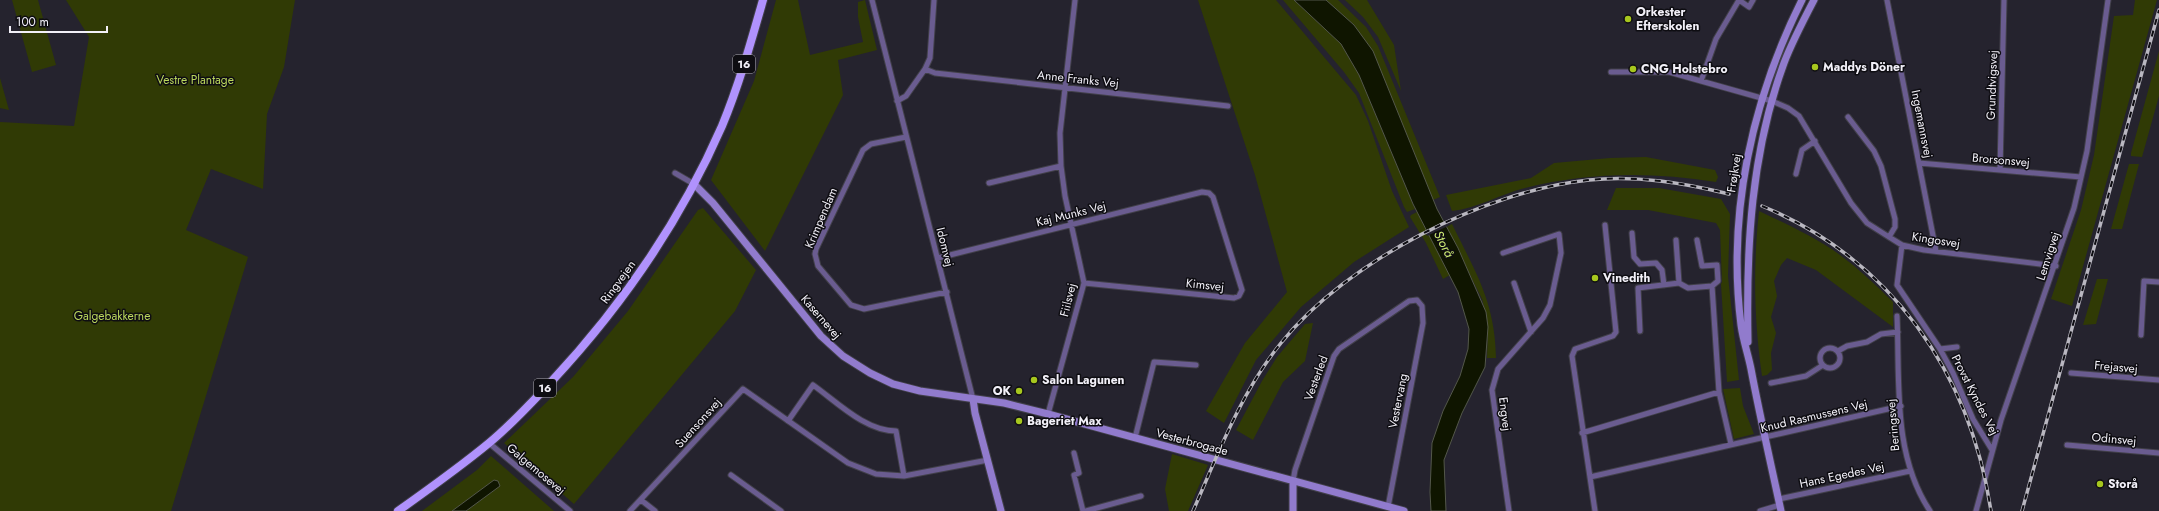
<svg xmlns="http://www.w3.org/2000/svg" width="2159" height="511" viewBox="0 0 2159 511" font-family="Jost,sans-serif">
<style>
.green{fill:#303a05}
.water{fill:#0f1500;stroke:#53574a}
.pier{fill:#25232e}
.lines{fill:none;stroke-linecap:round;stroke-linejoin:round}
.street-casing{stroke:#42404a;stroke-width:7}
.secondary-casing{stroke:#42404a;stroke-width:9}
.primary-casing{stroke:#42404a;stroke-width:10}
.street{stroke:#6a5c90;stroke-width:5}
.secondary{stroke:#917bcd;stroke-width:7}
.primary{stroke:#b092fd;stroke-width:8}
.rail-casing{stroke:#b9b7c0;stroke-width:3.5}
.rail{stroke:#0e0d12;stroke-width:2;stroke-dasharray:6;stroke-linecap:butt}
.poi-dot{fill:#a7c71e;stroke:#0e0d12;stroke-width:1.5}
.labels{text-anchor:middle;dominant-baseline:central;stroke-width:3;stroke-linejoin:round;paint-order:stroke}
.shield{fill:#0e0d12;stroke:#aeacb3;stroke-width:1}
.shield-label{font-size:11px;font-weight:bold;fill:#f2f0f8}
.poi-label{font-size:12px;font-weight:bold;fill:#f2f0f8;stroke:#0e0d12;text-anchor:start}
.street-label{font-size:12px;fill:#f2f0f8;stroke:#0e0d12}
.park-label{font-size:12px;fill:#b9d55c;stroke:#0e0d12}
.water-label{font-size:13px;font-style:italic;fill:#cfec73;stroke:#0e0d12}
</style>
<rect width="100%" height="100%" fill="#25232e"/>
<path class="green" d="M 12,0 L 38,0 L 56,65 L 32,72 Z
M 66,0 L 295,0 L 284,67 L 267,114 L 263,189 L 211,169 L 186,230 L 248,257 L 171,511 L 0,511 L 0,122 L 74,126 L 89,37 Z
M 776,0 L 798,0 L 810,55 L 863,42 L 858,17 L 858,2 L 865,0 L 877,50 L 838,60 L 843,95 L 765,251 L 711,180 L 754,81 Z
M 1198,0 L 1276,0 L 1356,95 L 1368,121 L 1392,191 L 1409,227 L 1354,262 L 1301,307 L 1256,360 L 1224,423 L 1206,411 L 1245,343 L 1287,292 L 1255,175 Z
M 1283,0 L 1294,0 L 1341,44 L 1359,75 L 1415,209 L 1407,212 L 1404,207 L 1359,93 L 1344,72 Z
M 1326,0 L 1338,0 L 1366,27 L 1378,46 L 1440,197 L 1433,200 L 1354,25 Z
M 1345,0 L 1367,0 L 1394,45 L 1401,91 L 1378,37 L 1363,17 Z
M 2135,0 L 2157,0 L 2072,306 L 2051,299 L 2081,210 L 2094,155 L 2114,16 L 2133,15 Z
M 2159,51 L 2159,96 L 2142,157 L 2131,156 L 2131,153 Z
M 0,78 L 9,110 L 0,108 Z
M 1646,157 L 1715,170 L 1718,177 L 1716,182 C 1651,172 1590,172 1525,188 C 1501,194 1478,208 1452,211 L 1446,195 L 1531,178 L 1554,163 L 1610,158 Z
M 2129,164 L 2139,164 L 2122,229 L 2111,229 Z
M 1616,188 L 1659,188 L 1721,199 L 1730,214 L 1728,276 L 1739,380 L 1727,382 L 1721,284 L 1722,282 L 1720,230 L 1716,223 L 1648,210 L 1607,210 Z
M 703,208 L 756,270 L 735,311 L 574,504 L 504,443 L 573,377 L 628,311 L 698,210 Z
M 1759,211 C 1786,224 1815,237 1840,255 C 1859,269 1876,285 1893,302 L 1893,327 L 1816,270 L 1787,258 L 1781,265 L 1774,281 L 1777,296 L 1771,317 L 1776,333 L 1771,353 L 1772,370 L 1767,375 L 1762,376 C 1754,319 1753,268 1759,211 Z
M 1417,212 L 1450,275 L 1443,279 L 1426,243 L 1410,217 L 1411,215 Z
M 1452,224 C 1476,273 1495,302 1496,358 L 1487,358 C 1488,337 1488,320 1482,299 L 1446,227 Z
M 2097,279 L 2108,279 L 2096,324 L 2083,325 Z
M 1313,323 L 1305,361 L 1283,382 L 1253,440 L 1236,430 L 1262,381 L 1277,357 L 1305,324 Z
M 1740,388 L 1743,406 L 1754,434 L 1734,439 L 1723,389 Z
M 1172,454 L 1208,465 L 1188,511 L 1169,511 L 1165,489 Z
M 491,456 L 554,511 L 422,511 L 477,470 Z"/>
<path class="water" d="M 1294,0 L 1326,0 L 1354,25 L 1373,51 L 1437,209 L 1458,248 L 1486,312 L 1488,327 L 1485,367 L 1462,413 L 1444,460 L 1446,511 L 1431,511 L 1430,492 L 1432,443 L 1443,411 L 1460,376 L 1468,349 L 1469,329 L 1458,292 L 1413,204 L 1359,75 L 1341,44 Z
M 494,480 L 498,481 L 500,486 L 466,511 L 452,511 Z"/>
<path class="pier" d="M 1446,221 L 1448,226 L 1427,236 L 1425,232 Z"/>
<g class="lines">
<defs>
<path id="street" d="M 872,0 L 973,399
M 1739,0 L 1749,7 L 1753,0
M 1887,0 L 1936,251
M 925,69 L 935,73 L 1228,106
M 1611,72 L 1669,72 L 1772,101 L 1788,108 L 1799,116 L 1851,203 L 1867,223 L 1889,237 L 1902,245 L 1924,250 L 2056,266
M 1701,81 L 1716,39 L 1739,0
M 897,101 L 906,96 L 925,69 L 930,58 L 934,0
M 1848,117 L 1874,151 L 1881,166 L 1895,219 L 1895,227 L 1889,237
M 906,137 L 871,144 L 863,150 L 816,249 L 815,254 L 818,266 L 851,305 L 864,309 L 947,292
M 1919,163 L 2081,177
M 2000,170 L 2004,0
M 675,173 L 694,184
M 1796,174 L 1802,150 L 1815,141
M 989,183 L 1061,166
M 1632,233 L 1634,257 L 1640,264 L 1656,263 L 1662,270 L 1664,285
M 1676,240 L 1679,283
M 1697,240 L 1702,266 L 1717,265 L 1718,281 L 1712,286
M 1902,245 L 1897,285 L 1940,349 L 1953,373 L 1973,419 L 1992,450
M 1503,253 L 1559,234 L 1561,253 L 1550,305 L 1543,318 L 1498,369 L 1492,390 L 1509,511
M 938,258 L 1202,192 L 1209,193 L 1213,197 L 1242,290 L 1239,296 L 1234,298 L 1084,283
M 1514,283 L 1531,332
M 1897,316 C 1900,381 1892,454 1930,511
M 1640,331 L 1638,288 L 1679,283 L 1688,288 L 1712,286 L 1719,392 L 1731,444
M 2141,335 L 2144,281 L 2159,282
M1820 358a10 10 0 1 1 20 0a10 10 0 1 1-20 0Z
M 1940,349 L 1957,347
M 1838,351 L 1847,346 L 1867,342 L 1881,334 L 1898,332
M 2071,373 L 2159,380
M 1771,383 L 1806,376 L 1823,365
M 1048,414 L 1084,283 L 1065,196 L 1061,166 L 1060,133 L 1075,0
M 788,421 L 813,385 C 837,402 865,431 896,431 L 904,476
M 1582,433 L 1719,392
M 1135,438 L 1154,362 L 1196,365
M 489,443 L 570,511
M 2067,445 L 2159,453
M 1074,453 L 1079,473 L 1074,475 L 1083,511
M 731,475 L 781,511
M 1590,477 L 1901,406
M 1293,481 L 1295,470 L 1334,356 L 1339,349 L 1409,301 L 1417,300 L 1422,306 L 1423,323 L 1388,507
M 1779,499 L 1910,471
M 641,500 L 655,511
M 630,511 L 743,389 L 848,463 L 876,474 L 904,476 L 988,460
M 1086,511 L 1141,496
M 1595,511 L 1572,356 L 1575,349 L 1613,336 L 1616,332 L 1605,225
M 1760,511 L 1780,505
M 1976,511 L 2001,420 L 2074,208 L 2087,151 L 2108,0"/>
<path id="secondary" d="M 694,184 L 713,203 L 821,336 L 843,356 L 870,373 L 893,384 L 920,391 L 1004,403 L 1048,414 L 1404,511
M 1748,342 C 1746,247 1751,153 1784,63 C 1792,42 1803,21 1814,0
M 973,399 L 975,413 L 1001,511
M 1293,511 L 1293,481
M 1781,511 C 1771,464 1760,417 1751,369 C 1748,354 1743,340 1741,325 C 1727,213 1752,100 1802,0"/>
<path id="primary" d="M 398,511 C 429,489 460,467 489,443 C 511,425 531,403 551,382 C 621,307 681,220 722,126 C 739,85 751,42 763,0"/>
</defs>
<use href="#street" class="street-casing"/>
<use href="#secondary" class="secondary-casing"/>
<use href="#primary" class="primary-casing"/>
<use href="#street" class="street"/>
<use href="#secondary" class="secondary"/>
<use href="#primary" class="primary"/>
<defs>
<path id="rail" d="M 1762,206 C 1892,260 1970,373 1991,511
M 1193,511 C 1218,454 1241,392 1281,343 C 1347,261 1484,191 1589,180 C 1637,175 1684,183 1729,194
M 2022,511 L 2159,10"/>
</defs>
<use href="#rail" class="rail-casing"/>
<use href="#rail" class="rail"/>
</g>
<g class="poi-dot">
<circle cx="1628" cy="19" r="4"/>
<circle cx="1815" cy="67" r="4"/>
<circle cx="1633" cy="69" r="4"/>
<circle cx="1595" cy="278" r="4"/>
<circle cx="1034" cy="380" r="4"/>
<circle cx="1019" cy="391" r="4"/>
<circle cx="1019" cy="421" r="4"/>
<circle cx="2100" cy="484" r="4"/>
</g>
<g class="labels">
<g class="shield">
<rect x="733" y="55" width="22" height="18" rx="3"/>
<rect x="534" y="379" width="22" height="18" rx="3"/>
</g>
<g class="shield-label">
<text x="744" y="64">16</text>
<text x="545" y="388">16</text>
</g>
<g class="poi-label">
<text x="1636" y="12">Orkester<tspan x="1636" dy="14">Efterskolen</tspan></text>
<text x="1823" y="67">Maddys Döner</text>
<text x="1641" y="69">CNG Holstebro</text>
<text x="1603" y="278">Vinedith</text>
<text x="1042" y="380">Salon Lagunen</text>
<text x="1011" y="391" text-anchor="end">OK</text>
<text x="1027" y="421">Bageriet Max</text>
<text x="2108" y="484">Storå</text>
</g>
<g class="street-label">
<text transform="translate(1078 79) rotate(6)">Anne Franks Vej</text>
<text transform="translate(1992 85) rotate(-88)">Grundtvigsvej</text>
<text transform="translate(1922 124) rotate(79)">Ingemannsvej</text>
<text transform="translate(2001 160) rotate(5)">Brorsonsvej</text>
<text transform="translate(1734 173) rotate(-81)">Frøjkvej</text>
<text transform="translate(1071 214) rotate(-14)">Kaj Munks Vej</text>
<text transform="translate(821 218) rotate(-67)">Krimpendam</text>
<text transform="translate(1936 240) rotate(9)">Kingosvej</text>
<text transform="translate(945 247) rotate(76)">Idomvej</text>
<text transform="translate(2048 256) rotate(-72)">Lemvigvej</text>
<text transform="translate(618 282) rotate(-54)">Ringvejen</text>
<text transform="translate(1205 285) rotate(6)">Kimsvej</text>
<text transform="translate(1068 300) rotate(-76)">Fiilsvej</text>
<text transform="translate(821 317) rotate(49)">Kasernevej</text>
<text transform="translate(2116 367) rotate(5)">Frejasvej</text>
<text transform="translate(1316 378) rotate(-70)">Vesterled</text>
<text transform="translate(1975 395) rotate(63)">Provst Kyndes Vej</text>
<text transform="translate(1398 401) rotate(-79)">Vestervang</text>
<text transform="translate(1505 414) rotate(83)">Engvej</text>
<text transform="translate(1814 416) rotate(-13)">Knud Rasmussens Vej</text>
<text transform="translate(698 423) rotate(-48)">Suensonsvej</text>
<text transform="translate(1893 425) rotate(-95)">Beringsvej</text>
<text transform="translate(2114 439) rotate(5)">Odinsvej</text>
<text transform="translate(1192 442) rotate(15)">Vesterbrogade</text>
<text transform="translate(536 469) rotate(40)">Galgemosevej</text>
<text transform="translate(1842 475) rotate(-12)">Hans Egedes Vej</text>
</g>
<g class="park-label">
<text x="195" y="80">Vestre Plantage</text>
<text x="112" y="316">Galgebakkerne</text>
</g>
<g class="water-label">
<text transform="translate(1444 244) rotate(63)">Storå</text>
</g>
</g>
<path d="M10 26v6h97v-6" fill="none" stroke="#f2f0f8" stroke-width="2"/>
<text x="16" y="26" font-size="12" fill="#f2f0f8" stroke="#0e0d12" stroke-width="3" paint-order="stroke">100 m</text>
</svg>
